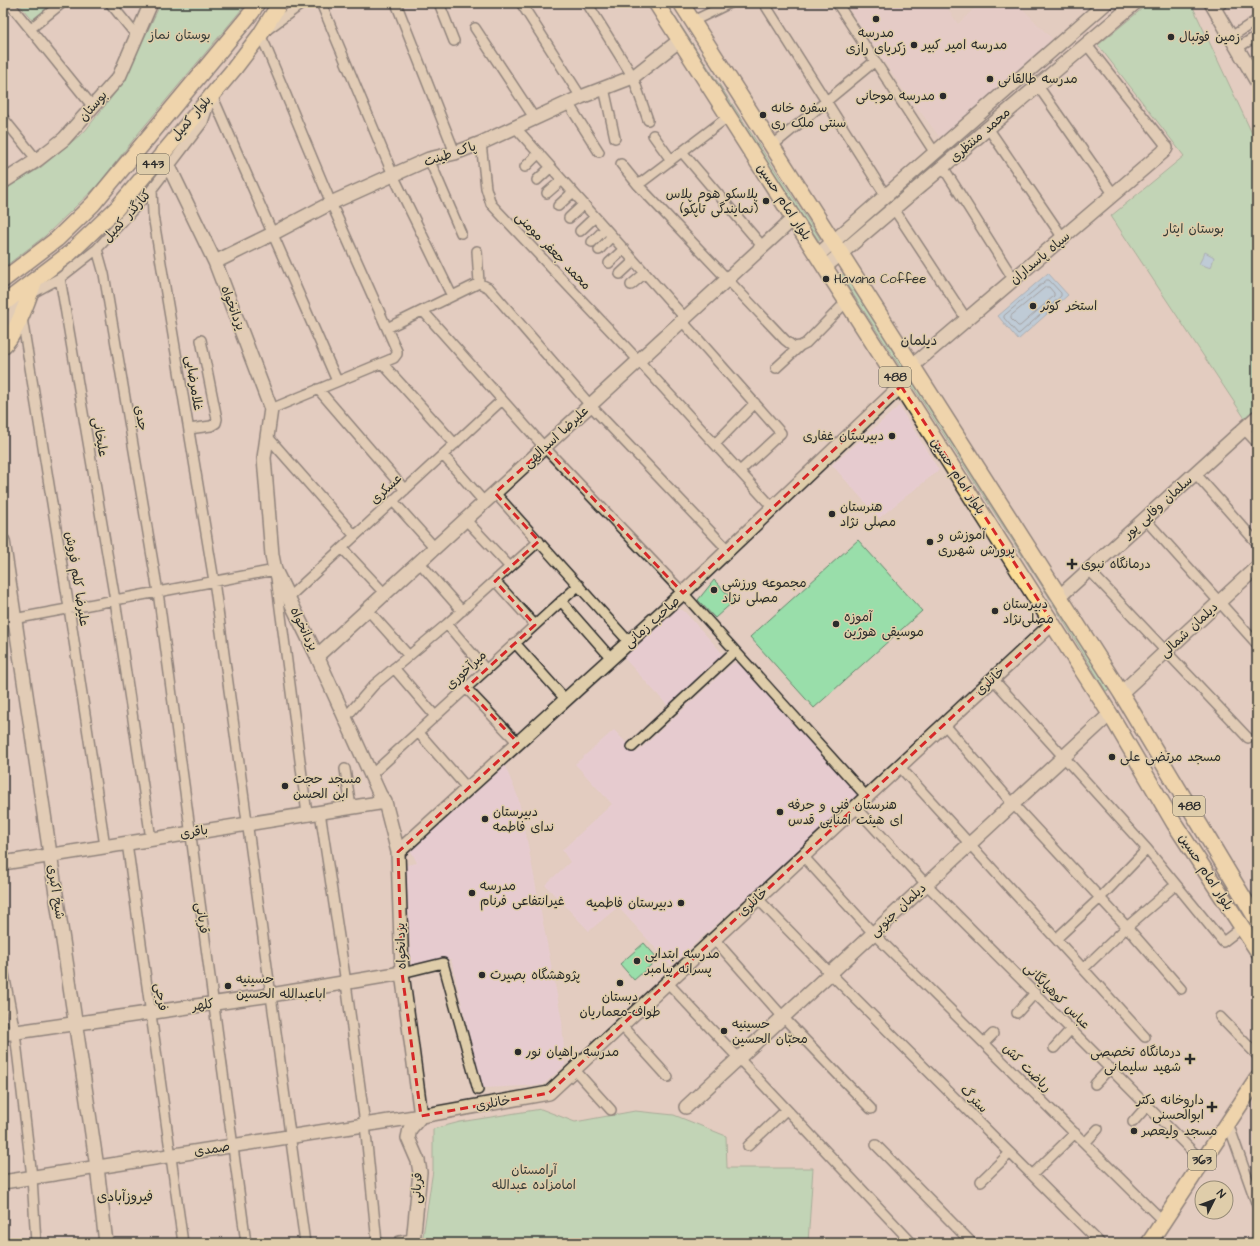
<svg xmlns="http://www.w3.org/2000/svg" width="1260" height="1246" viewBox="0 0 1260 1246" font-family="'Architects Daughter','Playpen Sans Arabic',sans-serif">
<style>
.built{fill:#e6cbcf}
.green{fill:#99deaa;stroke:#62846a}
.water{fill:#92c9f1;stroke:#698aa2}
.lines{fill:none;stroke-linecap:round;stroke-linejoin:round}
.shore{stroke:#546a7a;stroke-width:1}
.street-casing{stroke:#2b2b2b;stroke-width:12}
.secondary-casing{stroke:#2b2b2b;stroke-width:16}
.primary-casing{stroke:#2b2b2b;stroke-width:18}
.street{stroke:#dfcdaa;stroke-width:9}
.secondary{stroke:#dfcdaa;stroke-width:13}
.primary{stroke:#fcde96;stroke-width:15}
.marked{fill:none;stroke:#d62828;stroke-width:3;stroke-dasharray:8 5;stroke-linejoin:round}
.poi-dot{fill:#2b2b2b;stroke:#dfcdaa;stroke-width:1.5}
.labels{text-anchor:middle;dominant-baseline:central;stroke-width:3;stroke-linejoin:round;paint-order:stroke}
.shield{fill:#dfcdaa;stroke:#615c51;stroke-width:1}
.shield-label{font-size:12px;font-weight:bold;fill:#2b2b2b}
.poi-label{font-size:13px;fill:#2b2b2b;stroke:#dfcdaa;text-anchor:start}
.park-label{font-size:13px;fill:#363d38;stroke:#dfcdaa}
.street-label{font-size:13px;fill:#2b2b2b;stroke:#dfcdaa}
.neighbourhood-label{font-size:14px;fill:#2b2b2b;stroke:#dfcdaa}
</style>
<rect width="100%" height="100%" fill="#e3ccc0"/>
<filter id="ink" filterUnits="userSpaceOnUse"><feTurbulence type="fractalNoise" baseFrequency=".025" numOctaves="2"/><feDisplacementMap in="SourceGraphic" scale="8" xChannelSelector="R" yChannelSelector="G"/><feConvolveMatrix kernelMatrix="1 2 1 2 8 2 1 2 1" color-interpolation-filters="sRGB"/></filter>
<g filter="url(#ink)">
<path class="built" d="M 845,3 L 944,3 L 958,24 L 980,3 L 1017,3 L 1056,43 L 945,144 L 900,85 Z
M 899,406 L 939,470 L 879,518 L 832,465 Z
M 678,609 L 684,611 L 724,655 L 668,706 L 624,658 Z
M 733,663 L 741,664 L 804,733 L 859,797 L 671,965 L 618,907 L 589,931 L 545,885 L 570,862 L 562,850 L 612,804 L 575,764 L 614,730 L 636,753 Z
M 505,766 L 518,797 L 527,840 L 562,1021 L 565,1065 L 543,1085 L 482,1088 L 451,959 L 411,966 L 406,865 L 417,863 L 411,851 Z"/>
<path class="green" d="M 18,3 L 54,3 L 33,21 Z
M 161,3 L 247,3 L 137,135 L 98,185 L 45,236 L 3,268 L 3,190 L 40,168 L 85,131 L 115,93 L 134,59 Z
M 661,3 L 666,3 L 819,237 L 820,239 L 819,241 Z
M 1149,3 L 1191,3 L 1257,144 L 1257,410 L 1246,420 L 1111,216 L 1184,156 L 1098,45 Z
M 843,274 L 845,274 L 1068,620 L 1109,690 L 1106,691 L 1047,594 L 853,294 L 841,276 Z
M 858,540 L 922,611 L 814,708 L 750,637 Z
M 714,580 L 734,601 L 715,618 L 698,600 Z
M 644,943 L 658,959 L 634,980 L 620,964 Z
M 541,1109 L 575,1122 L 635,1111 L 674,1115 L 726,1136 L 727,1168 L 813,1168 L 808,1243 L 422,1243 L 433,1170 L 433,1129 L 460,1122 Z"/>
<path class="water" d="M 1205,252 L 1214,257 L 1211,268 L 1199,264 Z
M 1048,273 L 1068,295 L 1018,340 L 998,316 Z"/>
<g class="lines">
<path class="shore" d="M 1047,280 L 1049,280 L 1061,293 L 1061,296 L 1020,333 L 1018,334 L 1004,318 L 1004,316 Z
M 1046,287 L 1049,287 L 1054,293 L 1054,296 L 1020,326 L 1018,326 L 1011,319 L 1011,316 Z"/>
<defs>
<path id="street" d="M 9,3 L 93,107
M 110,3 L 136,35
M 321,3 L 393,175 L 452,296
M 396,3 L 455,153
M 439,3 L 454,41
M 521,3 L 581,97
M 587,3 L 633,77 L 648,120
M 764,3 L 886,196
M 837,3 L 935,153
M 1214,8 L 1223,3
M 693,21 L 730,3
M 475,28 L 535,119
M 30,29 L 62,3
M 1237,33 L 1257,20
M 1086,44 L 1164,143 L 1166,148
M 1237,48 L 1257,36
M 1038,86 L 1114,195
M 604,88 L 615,138
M 212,95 L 337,381
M 568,103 L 599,152
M 3,118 L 37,160
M 516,128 L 685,318
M 988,128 L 1063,238
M 653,135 L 671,160
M 481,143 L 486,188 L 491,204 L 639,361 L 773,508
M 772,146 L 875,61
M 682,152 L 763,247
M 429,159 L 461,233
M 621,164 L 638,185 L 785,340 L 794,347 L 800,346 L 806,343 L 847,301
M 525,167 L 539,153
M 943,167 L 1014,280
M 537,180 L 551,167
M 638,185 L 729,116
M 152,189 L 153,215 L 214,581 L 305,1243
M 547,193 L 562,180
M 558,206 L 573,192
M 894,209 L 967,320
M 569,218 L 584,204
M 580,231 L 595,217
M 592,242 L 605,229
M 97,249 L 104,274 L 158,592 L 246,1243
M 599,250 L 612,236
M 477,251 L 479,283
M 609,263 L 624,249
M 620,274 L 634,261
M 60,278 L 115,600 L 151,839
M 479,283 L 489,288 L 590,405 L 728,550
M 631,285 L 645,273
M 29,295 L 60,278 L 97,249 L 152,189 L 203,122 L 209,104
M 423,311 L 545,448 L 683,593 L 866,796
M 22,318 L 69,608 L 105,846
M 682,321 L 781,433 L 740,471
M 387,328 L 479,283
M 382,363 L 455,444
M 776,368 L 800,346
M 318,389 L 405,490
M 271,409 L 394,358 L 397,354 L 397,351 L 331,203 L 266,47 L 260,35 L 303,3
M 189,429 L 211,426 L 216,423 L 217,419 L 201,340
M 1244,429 L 1257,443
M 267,436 L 355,536
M 715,444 L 755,403
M 443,455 L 485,503
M 1195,473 L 1257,543
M 495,493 L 629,642
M 393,501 L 435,548
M 1145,519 L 1257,644
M 466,520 L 510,567
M 342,548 L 385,594
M 420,563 L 462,611
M 1089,570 L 1248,738
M 495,581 L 535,625
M 289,597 L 502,400
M 561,601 L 611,658
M 368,610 L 409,656
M 3,621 L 275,570 L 307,814
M 447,624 L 486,670
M 515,643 L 566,700
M 394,668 L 435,716
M 993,679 L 1147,849 L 1223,942 L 1236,932
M 466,688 L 518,743
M 345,718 L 374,685 L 447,624 L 539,541
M 944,724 L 1013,804 L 1127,927 L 1181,989
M 418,732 L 468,789
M 632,747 L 735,651
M 899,766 L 1145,1037
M 345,769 L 351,807
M 371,775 L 579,585
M 855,807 L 926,884 L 1202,1161
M 320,812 L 346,983 L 365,1124 L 377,1243
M 127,843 L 183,1243
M 803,856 L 873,933 L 1163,1221
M 757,898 L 830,973 L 1100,1243
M 714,939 L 783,1017 L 871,1109
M 1056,939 L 1100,898 L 1147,849
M 3,968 L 15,1033 L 32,1177 L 36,1243
M 1083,969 L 1127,927 L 1172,888
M 402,973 L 443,963 L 478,1090
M 667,982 L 912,1243
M 1017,1013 L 1035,993
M 1220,1017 L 1257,1055
M 621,1025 L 668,1077
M 984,1043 L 993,1034
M 1054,1048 L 1071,1029
M 574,1069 L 611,1110
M 1095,1084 L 1110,1068
M 1133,1122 L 1147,1106
M 1228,1123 L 1257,1205
M 1085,1143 L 1098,1129
M 876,1145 L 972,1243
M 748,1146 L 786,1110
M 1032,1175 L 1075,1133
M 981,1181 L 1010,1153"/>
<path id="secondary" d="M 1211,3 L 1257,82
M 162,152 L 215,262 L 271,409 L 264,458 L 272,555 L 275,570 L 317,656 L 380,795 L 385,802 L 398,852 L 402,973 L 421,1116
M 3,182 L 37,160 L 64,139 L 119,77 L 151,3
M 818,255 L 1106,3
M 215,262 L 272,234 L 331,203 L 393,175 L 429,159 L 455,153 L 481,143 L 581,97 L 633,77 L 680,40
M 825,267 L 1135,3
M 3,325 L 13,315 L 25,296
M 912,366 L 1163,152 L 1166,148
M 3,541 L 97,1167 L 106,1243
M 1059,597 L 1257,417
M 317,656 L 794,218
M 1121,693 L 1257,567
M 398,852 L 683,593 L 901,386
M 3,863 L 385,802
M 3,1034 L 271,995 L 402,973
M 686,1107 L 1110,714
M 3,1182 L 421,1116 L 549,1093 L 1053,623
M 400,1243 L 413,1241
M 413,1243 L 420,1172 L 418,1161 L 408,1138 L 410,1129 L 421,1116"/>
<path id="primary" d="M 656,3 L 1110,714 L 1174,823 L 1257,950
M 681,3 L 1121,693 L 1257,920
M 3,280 L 57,239 L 93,204 L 252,12 L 257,3
M 3,304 L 70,253 L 117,208 L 234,69 L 260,35 L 280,3
M 3,346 C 16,335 29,297 35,280
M 1149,1243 L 1257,1079"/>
</defs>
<use href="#street" class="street-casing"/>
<use href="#secondary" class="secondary-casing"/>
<use href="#primary" class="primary-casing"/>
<use href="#street" class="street"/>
<use href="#secondary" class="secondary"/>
<use href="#primary" class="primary"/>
</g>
</g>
<path d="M0 0H1260V1246H0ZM 901,386 L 1053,623 L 549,1093 L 421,1116 L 402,973 L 398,852 L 518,743 L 466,688 L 535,625 L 495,581 L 539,541 L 495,493 L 545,448 L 683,593 Z" fill="#e3ccc0" fill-opacity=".55" fill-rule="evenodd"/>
<path class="marked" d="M 901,386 L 1053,623 L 549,1093 L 421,1116 L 402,973 L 398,852 L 518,743 L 466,688 L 535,625 L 495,581 L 539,541 L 495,493 L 545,448 L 683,593 Z"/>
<g class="poi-dot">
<circle cx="876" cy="19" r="4"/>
<circle cx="1171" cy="37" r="4"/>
<circle cx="914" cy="45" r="4"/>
<circle cx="990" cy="79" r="4"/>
<circle cx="943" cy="96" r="4"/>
<circle cx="763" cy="115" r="4"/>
<circle cx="766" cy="201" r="4"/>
<circle cx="826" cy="279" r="4"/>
<circle cx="1033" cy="306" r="4"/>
<circle cx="892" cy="436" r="4"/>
<circle cx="832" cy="514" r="4"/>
<circle cx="930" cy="542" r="4"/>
<path d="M1070 558h4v4h4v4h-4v4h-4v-4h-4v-4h4z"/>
<circle cx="714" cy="590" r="4"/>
<circle cx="995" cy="611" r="4"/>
<circle cx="836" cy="624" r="4"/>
<circle cx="1112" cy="757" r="4"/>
<circle cx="285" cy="786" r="4"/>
<circle cx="780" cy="812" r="4"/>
<circle cx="485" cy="819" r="4"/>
<circle cx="472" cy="893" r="4"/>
<circle cx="681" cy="903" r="4"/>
<circle cx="637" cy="961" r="4"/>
<circle cx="482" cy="975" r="4"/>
<circle cx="620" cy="983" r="4"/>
<circle cx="228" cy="986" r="4"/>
<circle cx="724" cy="1031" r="4"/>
<circle cx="518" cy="1052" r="4"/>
<path d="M1188 1053h4v4h4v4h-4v4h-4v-4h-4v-4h4z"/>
<path d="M1210 1101h4v4h4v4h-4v4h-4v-4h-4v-4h4z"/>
<circle cx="1134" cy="1131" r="4"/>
</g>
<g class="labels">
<g class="shield">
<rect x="137" y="154" width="32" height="20" rx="3"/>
<rect x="879" y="367" width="32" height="20" rx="3"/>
<rect x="1173" y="796" width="32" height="20" rx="3"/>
<rect x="1188" y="1150" width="28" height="20" rx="3"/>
</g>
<g class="shield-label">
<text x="153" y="164">443</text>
<text x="895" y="377">488</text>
<text x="1189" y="806">488</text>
<text x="1202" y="1160">363</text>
</g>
<g class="poi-label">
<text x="876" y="33" text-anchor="middle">مدرسه<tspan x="876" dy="15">زکریای رازی</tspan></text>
<text x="1179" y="37">زمین فوتبال</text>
<text x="922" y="45">مدرسه امیر کبیر</text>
<text x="998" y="79">مدرسه طالقانی</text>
<text x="935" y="96" text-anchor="end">مدرسه موجانی</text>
<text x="771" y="108">سفره خانه<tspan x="771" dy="15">سنتی ملک ری</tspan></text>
<text x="758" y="194" text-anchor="end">پلاسکو هوم پلاس<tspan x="758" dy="15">(نمایندگی تاپکو)</tspan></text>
<text x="834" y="279">Havana Coffee</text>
<text x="1041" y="306">استخر کوثر</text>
<text x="884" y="436" text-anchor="end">دبیرستان غفاری</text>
<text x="840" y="507">هنرستان<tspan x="840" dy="15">مصلی نژاد</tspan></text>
<text x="938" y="535">آموزش و<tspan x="938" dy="15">پرورش شهرری</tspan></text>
<text x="1081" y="564">درمانگاه نبوی</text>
<text x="722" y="583">مجموعه ورزشی<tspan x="722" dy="15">مصلی نژاد</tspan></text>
<text x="1003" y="604">دبیرستان<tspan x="1003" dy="15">مصلی‌نژاد</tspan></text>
<text x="844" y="617">آموزه<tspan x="844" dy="15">موسیقی هوژین</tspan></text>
<text x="1120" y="757">مسجد مرتضی علی</text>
<text x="293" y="779">مسجد حجت<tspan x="293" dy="15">ابن الحسن</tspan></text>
<text x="788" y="805">هنرستان فنی و حرفه<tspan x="788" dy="15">ای هیئت امنایی قدس</tspan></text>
<text x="493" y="812">دبیرستان<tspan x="493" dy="15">ندای فاطمه</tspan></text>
<text x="480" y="886">مدرسه<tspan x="480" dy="15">غیرانتفاعی فرنام</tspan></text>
<text x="673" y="903" text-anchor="end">دبیرستان فاطمیه</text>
<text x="645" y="954">مدرسه ابتدایی<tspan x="645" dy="15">پسرانه پیامبر</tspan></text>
<text x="490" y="975">پژوهشگاه بصیرت</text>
<text x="236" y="979">حسینیه<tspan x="236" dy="15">اباعبدالله الحسین</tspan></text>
<text x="620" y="997" text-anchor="middle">دبستان<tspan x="620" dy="15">طواف-معماریان</tspan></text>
<text x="732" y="1024">حسینیه<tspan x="732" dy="15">محبّان الحسین</tspan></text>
<text x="526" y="1052">مدرسه راهیان نور</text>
<text x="1181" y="1052" text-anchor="end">درمانگاه تخصصی<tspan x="1181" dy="15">شهید سلیمانی</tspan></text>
<text x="1204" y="1100" text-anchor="end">داروخانه دکتر<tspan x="1204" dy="15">ابوالحسنی</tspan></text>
<text x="1142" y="1131">مسجد ولیعصر</text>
</g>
<g class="park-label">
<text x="180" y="35">بوستان نماز</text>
<text x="1194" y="229">بوستان ایثار</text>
<text x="534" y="1170">آرامستان<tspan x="534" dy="15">امامزاده عبدالله</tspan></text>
</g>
<g class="street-label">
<text transform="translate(93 106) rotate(-49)">بوستان</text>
<text transform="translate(191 118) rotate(-49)">بلوار کمیل</text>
<text transform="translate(980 135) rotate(-41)">محمد منتظری</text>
<text transform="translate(450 154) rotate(-18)">پاک طینت</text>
<text transform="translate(784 202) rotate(57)">بلوار امام حسین</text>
<text transform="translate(127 216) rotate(-48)">کنارگذر کمیل</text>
<text transform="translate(553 251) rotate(46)">محمد جعفر مومنی</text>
<text transform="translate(1040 258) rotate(-40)">سپاه پاسداران</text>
<text transform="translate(233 308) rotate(69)">یزدانخواه</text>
<text transform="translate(194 383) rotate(81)">غلامرضایی</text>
<text transform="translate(141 418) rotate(80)">جدی</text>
<text transform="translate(100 437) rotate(80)">علیخانی</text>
<text transform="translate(556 437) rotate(-43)">علیرضا اسدالهی</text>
<text transform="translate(958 476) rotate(57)">بلوار امام حسین</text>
<text transform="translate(386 489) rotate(-43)">عسکری</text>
<text transform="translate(1158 507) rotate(-42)">سلمان وفایی پور</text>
<text transform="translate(77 579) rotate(81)">علیرضا کلم فروش</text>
<text transform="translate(652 622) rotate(-42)">صاحب زمانی</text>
<text transform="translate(304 629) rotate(64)">یزدانخواه</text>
<text transform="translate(1189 630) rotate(-43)">دیلمان شمالی</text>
<text transform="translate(466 670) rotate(-43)">میرآخوری</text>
<text transform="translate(990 681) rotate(-43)">خانلری</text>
<text transform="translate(194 832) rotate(-9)">باقری</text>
<text transform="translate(1206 872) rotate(57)">بلوار امام حسین</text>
<text transform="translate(56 892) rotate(81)">شیخ اکبری</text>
<text transform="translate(753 902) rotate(-43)">خانلری</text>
<text transform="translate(898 910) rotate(-43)">دیلمان جنوبی</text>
<text transform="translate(202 918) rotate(82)">قربانی</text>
<text transform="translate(401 946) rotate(-92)">یزدانخواه</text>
<text transform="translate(1057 996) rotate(45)">عباس کوهپایگانی</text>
<text transform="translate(161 997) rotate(82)">فرجی</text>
<text transform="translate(203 1005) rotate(-8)">کلهر</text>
<text transform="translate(1027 1068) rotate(45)">ریاضت کش</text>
<text transform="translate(974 1099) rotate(45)">سترگ</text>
<text transform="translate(493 1103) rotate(-10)">خانلری</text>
<text transform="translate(212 1149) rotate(-9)">صمدی</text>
<text transform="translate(417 1188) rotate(-87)">قربانی</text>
</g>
<g class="neighbourhood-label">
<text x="919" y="341">دیلمان</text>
<text x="125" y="1197">فیروزآبادی</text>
</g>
</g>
<rect width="1260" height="1246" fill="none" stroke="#dfcdaa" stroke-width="16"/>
<rect x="8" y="8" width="1244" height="1230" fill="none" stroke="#2b2b2b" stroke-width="1.5" filter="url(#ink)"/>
<g transform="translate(1214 1200) rotate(48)"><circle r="19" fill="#dfcdaa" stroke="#978c77"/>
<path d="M0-3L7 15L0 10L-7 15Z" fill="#2b2b2b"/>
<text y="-6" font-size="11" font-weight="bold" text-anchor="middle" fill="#2b2b2b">N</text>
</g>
</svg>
